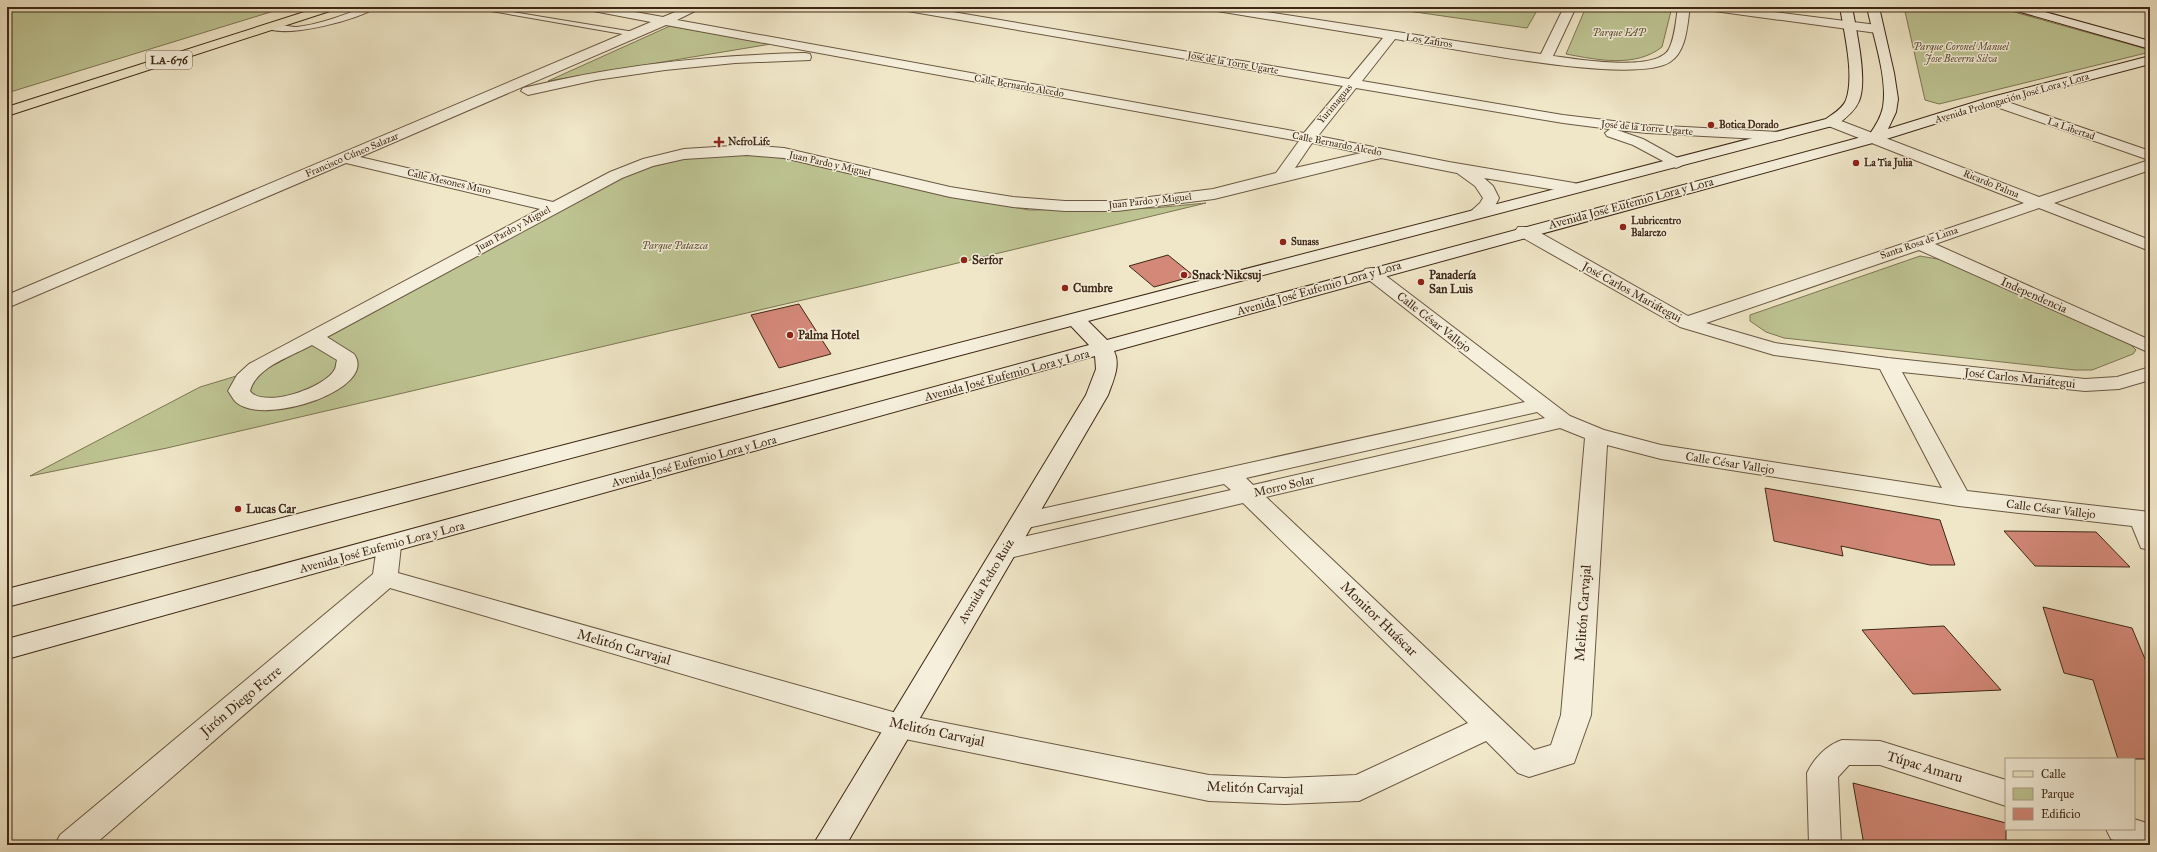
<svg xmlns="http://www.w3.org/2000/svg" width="2157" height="852" viewBox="0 0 2157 852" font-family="'IM FELL Great Primer',serif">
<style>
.green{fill:#bec493;stroke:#7e7654}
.building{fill:#d38878;stroke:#3e2715}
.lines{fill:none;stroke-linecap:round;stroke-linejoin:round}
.lane-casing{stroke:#6a5742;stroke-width:2}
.street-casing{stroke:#6a5742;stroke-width:2}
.secondary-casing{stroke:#3e2715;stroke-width:2}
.primary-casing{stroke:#3e2715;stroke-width:2}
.lane{fill:#f5efdb;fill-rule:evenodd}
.street{fill:#f5efdb;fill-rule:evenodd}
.secondary{fill:#f5efdb;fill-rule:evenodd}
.primary{fill:#f0e7c8;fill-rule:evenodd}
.poi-dot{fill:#8f2418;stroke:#f5efdb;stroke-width:1.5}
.labels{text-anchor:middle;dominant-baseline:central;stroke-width:3;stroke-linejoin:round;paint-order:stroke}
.far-park-label{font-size:10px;font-style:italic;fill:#5e4e34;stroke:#f5efdb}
.far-street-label{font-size:10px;fill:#3e2715;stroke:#f5efdb}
.far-poi-label{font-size:10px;font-weight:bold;fill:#3e2715;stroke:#f5efdb;text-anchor:start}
.shield{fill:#f5efdb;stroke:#756350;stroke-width:1}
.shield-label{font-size:11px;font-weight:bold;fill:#3e2715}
.street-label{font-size:12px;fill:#3e2715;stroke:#f5efdb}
.poi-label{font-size:12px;font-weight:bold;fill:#3e2715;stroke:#f5efdb;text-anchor:start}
.near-street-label{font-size:14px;fill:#3e2715;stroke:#f5efdb}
</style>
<rect width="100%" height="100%" fill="#f0e7c8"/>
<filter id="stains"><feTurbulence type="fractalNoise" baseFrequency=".005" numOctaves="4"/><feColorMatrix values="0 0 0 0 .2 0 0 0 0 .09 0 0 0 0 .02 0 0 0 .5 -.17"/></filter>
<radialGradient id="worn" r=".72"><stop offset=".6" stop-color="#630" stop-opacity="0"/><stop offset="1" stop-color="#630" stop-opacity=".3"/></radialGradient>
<path class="green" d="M 7,7 L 287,7 L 7,93 Z
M 1380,7 L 1539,7 L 1527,28 Z
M 1586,7 L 1672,7 L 1662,47 C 1635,68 1598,60 1566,54 Z
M 1904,7 L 1985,7 L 2007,10 L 2150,50 L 2150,52 L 1939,104 L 1925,100 Z
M 670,26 L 771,44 L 548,81 Z
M 725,155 L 764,155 L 791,160 L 944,195 L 1029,210 L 1154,208 L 1206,203 L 867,285 L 167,448 L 30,476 L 200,387 L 276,364 L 612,181 L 651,167 L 683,159 Z
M 1920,256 L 1943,260 L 2128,342 L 2136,350 L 2133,354 L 2092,370 L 2075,370 L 1784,338 L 1766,332 L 1750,321 L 1750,315 Z"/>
<path class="building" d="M 1168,255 L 1194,276 L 1154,287 L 1129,266 Z
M 799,304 L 831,354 L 779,368 L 751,315 Z
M 1765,488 L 1940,520 L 1955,565 L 1930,565 L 1841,546 L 1843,556 L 1774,541 Z
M 2004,531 L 2096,532 L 2130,567 L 2035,566 Z
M 2043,607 L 2132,628 L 2150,671 L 2150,759 L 2118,759 L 2093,680 L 2064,673 Z
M 1944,626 L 2001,690 L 1913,694 L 1862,630 Z
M 1853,783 L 2006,823 L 2006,845 L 1864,845 Z"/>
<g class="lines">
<defs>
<path id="lane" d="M 366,7 L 376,7 C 362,19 282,40 266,27 C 273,22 288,27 297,27 C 321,24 343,15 366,7 Z
M 468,7 L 483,7 L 634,32 L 638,34 L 634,36 Z"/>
<path id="street" d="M 582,7 L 607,7 L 663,17 L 687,7 L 703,7 L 677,20 L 1304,133 L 1343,86 L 902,10 L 896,7 L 923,7 L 1349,79 L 1383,38 L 1211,10 L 1205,7 L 1234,7 L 1541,54 L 1564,7 L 1576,7 L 1553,56 C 1576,59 1656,73 1669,49 C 1675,37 1676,20 1678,7 L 1690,7 C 1687,25 1687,51 1670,62 C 1633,86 1446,47 1395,39 L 1362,81 L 1563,115 L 1647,125 L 1779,132 L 1784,133 L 1786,136 L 1784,139 L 1779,140 L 1647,133 L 1617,130 L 1643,139 L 1681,160 L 1684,163 L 1681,166 L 1676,168 L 1633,145 L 1607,136 L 1605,133 L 1610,129 L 1563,123 L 1356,88 L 1318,136 L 1449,162 L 1574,183 L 1580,185 L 1582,188 L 1580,191 L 1574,193 L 1484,178 L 1493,186 L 1499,198 L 1493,210 L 1477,218 L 1471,217 L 1469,213 L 1480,203 L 1483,198 L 1475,186 L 1457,173 L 1381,158 L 1214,199 L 1117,211 L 1065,211 L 1013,207 L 950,197 L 784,158 L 747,155 L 684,159 L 653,166 L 622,178 L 327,337 L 354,354 C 379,389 266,426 237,403 C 234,401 231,395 228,391 L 237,375 L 249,364 L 540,209 L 346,163 L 7,308 L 7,295 L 651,22 L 588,10 ZM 666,25 L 1299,141 L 1276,173 L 1213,189 L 1117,201 L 1065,201 L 1013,197 L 950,187 L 784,148 L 747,145 L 684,149 L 643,159 L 610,172 L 553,202 L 360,157 ZM 1312,143 L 1361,153 L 1295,168 ZM 312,345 L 337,360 C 336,363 336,367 335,369 C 326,388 263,409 250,391 C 256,367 292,356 312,345 Z
M 1701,7 L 1734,7 L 1877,25 L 1883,29 L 1877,33 L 1707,10 Z
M 805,53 L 810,54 L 811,57 L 810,60 L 735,63 L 665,70 L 596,80 L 528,95 L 521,91 L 523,88 C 616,65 710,55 805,53 Z
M 1993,97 L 2150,151 L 2150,170 L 2054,203 L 2150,240 L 2150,251 L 2039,208 L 1935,244 L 2150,340 L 2150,353 L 1919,250 L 1706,323 L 1775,343 L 1888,358 L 2085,379 L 2117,377 L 2150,367 L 2150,380 L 2119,389 L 2085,391 L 1902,372 L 1967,491 L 2150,512 L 2150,550 L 2141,548 L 2132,526 L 1959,506 L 1661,459 L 1607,445 L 1591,715 L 1574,763 L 1529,777 L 1518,773 L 1486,741 L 1359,801 L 1285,804 L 1209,801 L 900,738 L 390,588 L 94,845 L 55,845 L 60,835 L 373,574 L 377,546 L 380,540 L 389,537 L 398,540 L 401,546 L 398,573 L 900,714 L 1209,775 L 1285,778 L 1356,775 L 1468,723 L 1243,503 L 1005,559 L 996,556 L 992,550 L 996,544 L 1005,541 L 1231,490 L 1224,484 L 1023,529 L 1014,527 L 1011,521 L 1014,515 L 1525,402 L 1365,277 L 1362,273 L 1365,269 L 1371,268 L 1377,269 L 1570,416 L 1604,430 L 1661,445 L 1942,488 L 1880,369 L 1774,355 L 1680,327 L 1518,235 L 1515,231 L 1518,227 L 1530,227 L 1688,316 L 2024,203 L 1826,125 L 1824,122 L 1826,119 L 1836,119 L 2039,197 L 2149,160 L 1988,104 L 1986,101 ZM 1537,412 L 1545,418 L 1253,485 L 1246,478 ZM 1560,428 L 1585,438 L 1561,715 L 1551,745 L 1534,750 L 1266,497 Z
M 1842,740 L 1880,741 L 2006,780 L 2006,806 L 1880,765 L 1849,765 L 1838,777 L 1841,845 L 1809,845 L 1807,773 C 1814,758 1827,745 1842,740 Z
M 2134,819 L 2150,824 L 2150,845 L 2128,845 L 2111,839 L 2106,829 L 2134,829 Z"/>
<path id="secondary" d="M 1840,7 L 1852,7 C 1856,29 1868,81 1859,101 C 1855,111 1845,119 1836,125 L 1088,321 L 1107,340 L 1869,135 C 1875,127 1881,117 1883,107 C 1888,78 1873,36 1867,7 L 1879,7 L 1894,73 L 1898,99 L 1896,112 L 1888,129 L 1988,98 L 2150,56 L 2150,64 L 1998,104 L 1880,141 L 1114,351 C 1121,365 1113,381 1108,395 L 846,845 L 813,845 L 1086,395 L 1096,369 L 1095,356 L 7,659 L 7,639 L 1089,345 L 1071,326 L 7,607 L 7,589 L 1826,119 C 1833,114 1843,108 1846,100 C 1855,76 1844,32 1840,7 Z
M 2008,7 L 2027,7 L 2150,41 L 2150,49 L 2010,9 Z"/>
<path id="primary" d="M 320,7 L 338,7 L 336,9 L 7,116 L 7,107 Z"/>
</defs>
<use href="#lane" class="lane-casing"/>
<use href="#street" class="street-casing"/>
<use href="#secondary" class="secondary-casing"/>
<use href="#primary" class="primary-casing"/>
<use href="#lane" class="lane"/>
<use href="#street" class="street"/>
<use href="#secondary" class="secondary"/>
<use href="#primary" class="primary"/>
</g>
<g class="poi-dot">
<circle cx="1711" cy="125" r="4"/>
<path d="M717 136h4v4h4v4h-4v4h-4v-4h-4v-4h4z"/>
<circle cx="1856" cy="163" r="4"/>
<circle cx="1623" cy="227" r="4"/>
<circle cx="1283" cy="242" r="4"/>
<circle cx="964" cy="260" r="4"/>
<circle cx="1184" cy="275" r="4"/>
<circle cx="1421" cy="282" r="4"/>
<circle cx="1065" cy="288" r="4"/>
<circle cx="790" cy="335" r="4"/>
<circle cx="238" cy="509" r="4"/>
</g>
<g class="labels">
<g class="far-park-label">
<text x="1619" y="33">Parque FAP</text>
<text x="1961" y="47">Parque Coronel Manuel<tspan x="1961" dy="12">Jose Becerra Silva</tspan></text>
<text x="675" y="246">Parque Patazca</text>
</g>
<g class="far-street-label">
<text transform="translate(1429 41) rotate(9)">Los Zafiros</text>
<text transform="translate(1233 63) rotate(10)">José de la Torre Ugarte</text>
<text transform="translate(1019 86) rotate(10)">Calle Bernardo Alcedo</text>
<text transform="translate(2012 98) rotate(-16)">Avenida Prolongación José Lora y Lora</text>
<text transform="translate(1335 104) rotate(-50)">Yurimaguas</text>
<text transform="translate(1647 128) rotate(5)">José de la Torre Ugarte</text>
<text transform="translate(2071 129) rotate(19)">La Libertad</text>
<text transform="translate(1337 144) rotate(11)">Calle Bernardo Alcedo</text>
<text transform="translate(352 155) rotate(-23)">Francisco Cúneo Salazar</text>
<text transform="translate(830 164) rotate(13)">Juan Pardo y Miguel</text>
<text transform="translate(449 182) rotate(13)">Calle Mesones Muro</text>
<text transform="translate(1991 184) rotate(22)">Ricardo Palma</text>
<text transform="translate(1150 201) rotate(-6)">Juan Pardo y Miguel</text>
<text transform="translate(513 229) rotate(-29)">Juan Pardo y Miguel</text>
<text transform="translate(1919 243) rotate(-19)">Santa Rosa de Lima</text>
</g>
<g class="far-poi-label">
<text x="1719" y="125">Botica Dorado</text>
<text x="728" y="142">NefroLife</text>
<text x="1864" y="163">La Tia Julia</text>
<text x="1631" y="221">Lubricentro<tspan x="1631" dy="12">Balarezo</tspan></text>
<text x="1291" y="242">Sunass</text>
</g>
<rect class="shield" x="146" y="51" width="46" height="18" rx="3"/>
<g class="shield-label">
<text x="169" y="60">LA-676</text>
</g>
<g class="street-label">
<text transform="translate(1631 203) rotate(-15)">Avenida José Eufemio Lora y Lora</text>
<text transform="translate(1319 288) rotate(-16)">Avenida José Eufemio Lora y Lora</text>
<text transform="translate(1632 292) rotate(29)">José Carlos Mariátegui</text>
<text transform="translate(2034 295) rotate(24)">Independencia</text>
<text transform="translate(1434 322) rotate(38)">Calle César Vallejo</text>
<text transform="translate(1007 375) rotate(-15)">Avenida José Eufemio Lora y Lora</text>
<text transform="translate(2020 378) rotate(6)">José Carlos Mariátegui</text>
<text transform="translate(694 461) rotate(-15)">Avenida José Eufemio Lora y Lora</text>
<text transform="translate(1730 463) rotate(9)">Calle César Vallejo</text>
<text transform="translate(1284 486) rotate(-13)">Morro Solar</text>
<text transform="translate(2051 509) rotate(7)">Calle César Vallejo</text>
<text transform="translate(382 547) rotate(-15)">Avenida José Eufemio Lora y Lora</text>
<text transform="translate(986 581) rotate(-59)">Avenida Pedro Ruiz</text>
</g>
<g class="poi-label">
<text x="972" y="260">Serfor</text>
<text x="1192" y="275">Snack Nikcsuj</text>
<text x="1429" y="275">Panadería<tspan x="1429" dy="14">San Luis</tspan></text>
<text x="1073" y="288">Cumbre</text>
<text x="798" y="335">Palma Hotel</text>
<text x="246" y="509">Lucas Car</text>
</g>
<g class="near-street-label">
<text transform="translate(1583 613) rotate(-86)">Melitón Carvajal</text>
<text transform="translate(1379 619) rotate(44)">Monitor Huáscar</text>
<text transform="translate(624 647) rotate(16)">Melitón Carvajal</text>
<text transform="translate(241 701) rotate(-40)">Jirón Diego Ferre</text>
<text transform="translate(937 732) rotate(12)">Melitón Carvajal</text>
<text transform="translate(1925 767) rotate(17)">Túpac Amaru</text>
<text transform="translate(1255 788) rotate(2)">Melitón Carvajal</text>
</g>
</g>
<rect width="2157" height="852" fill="none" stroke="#f0e7c8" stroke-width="24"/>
<rect x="8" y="8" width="2141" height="836" fill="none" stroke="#3e2715" stroke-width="2"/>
<rect x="12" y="12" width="2133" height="828" fill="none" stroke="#3e2715"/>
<rect x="2005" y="758" width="130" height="72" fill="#f5efdb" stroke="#ac9f8c"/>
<rect x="2013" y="771" width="20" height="6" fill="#f0e7c8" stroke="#ac9f8c"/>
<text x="2041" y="778" font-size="12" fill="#3e2715">Calle</text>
<rect x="2013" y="788" width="20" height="12" fill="#bec493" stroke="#ac9f8c"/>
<text x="2041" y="798" font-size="12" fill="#3e2715">Parque</text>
<rect x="2013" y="808" width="20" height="12" fill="#d38878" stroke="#ac9f8c"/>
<text x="2041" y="818" font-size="12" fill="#3e2715">Edificio</text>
<rect width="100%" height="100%" filter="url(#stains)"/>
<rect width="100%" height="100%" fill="url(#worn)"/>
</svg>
